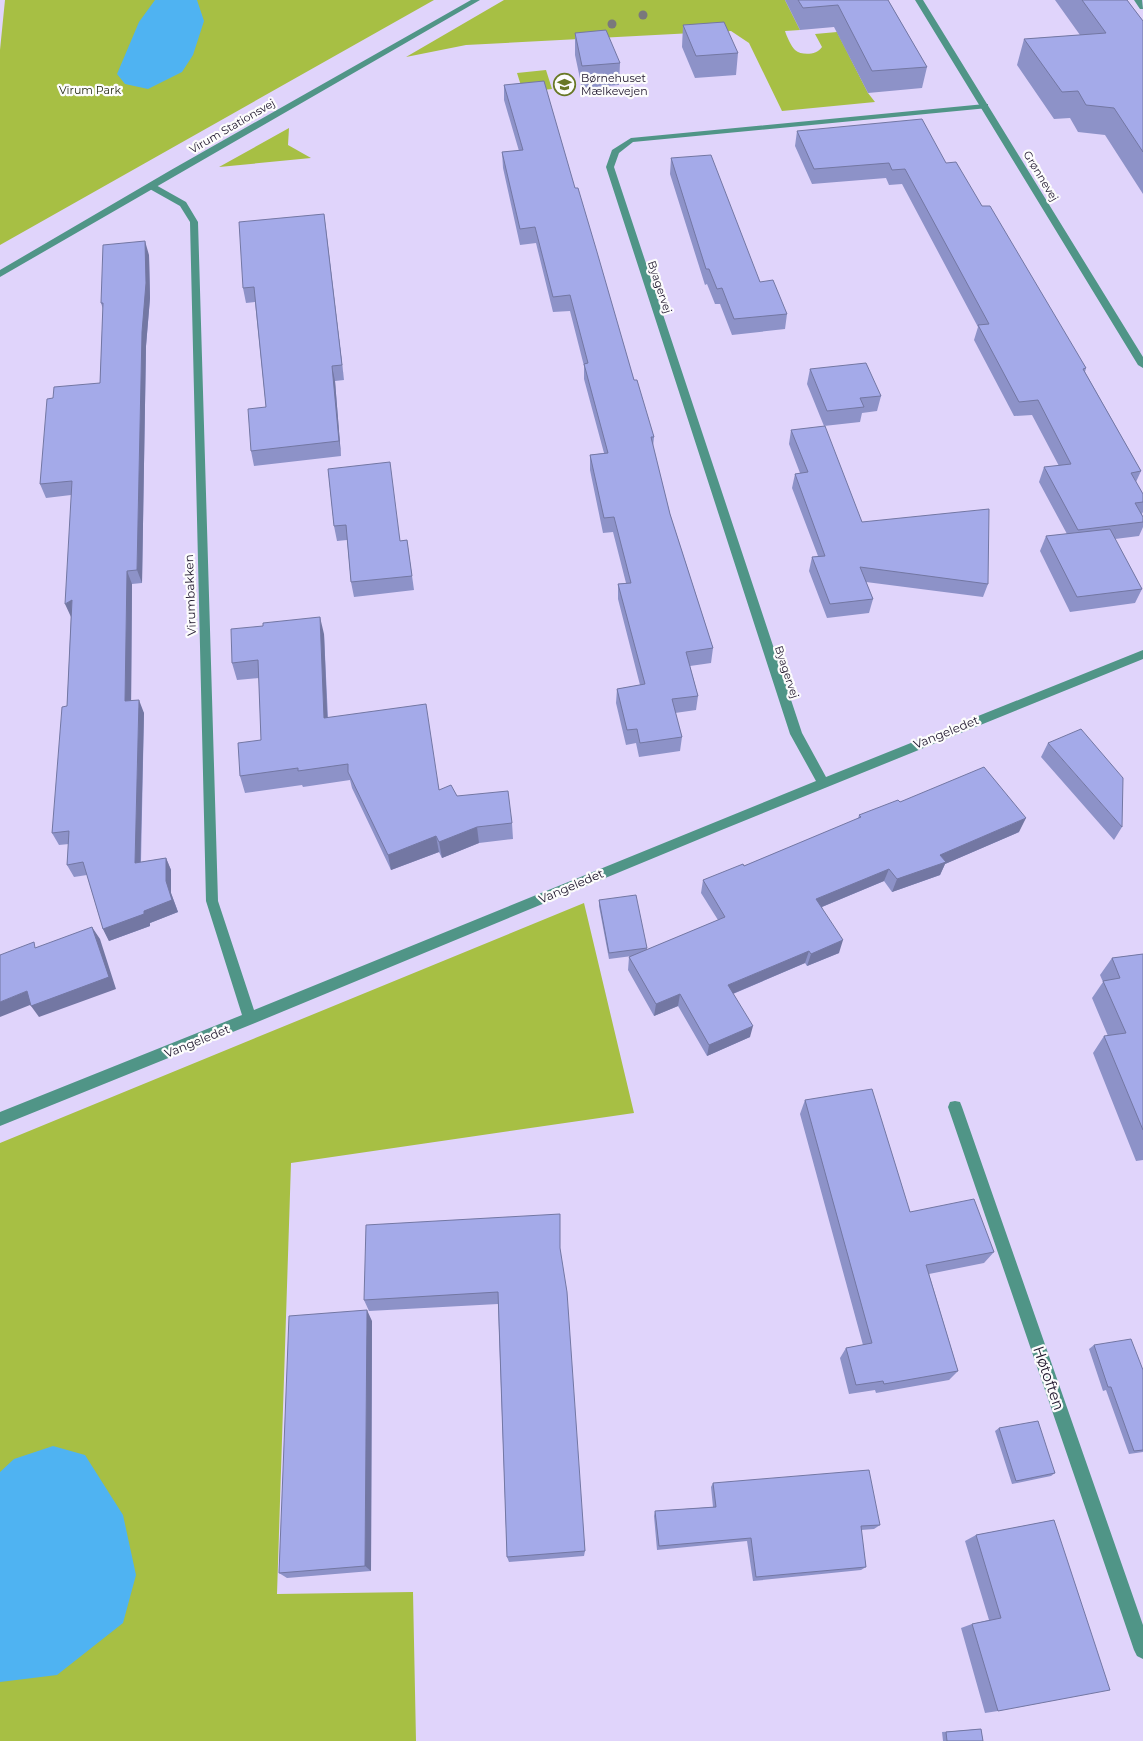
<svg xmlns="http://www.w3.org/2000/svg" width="1143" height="1741" viewBox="0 0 1143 1741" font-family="Montserrat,sans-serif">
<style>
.green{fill:#a7bf44}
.water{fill:#4fb3f2}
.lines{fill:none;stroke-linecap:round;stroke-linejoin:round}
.minor{fill:#509587;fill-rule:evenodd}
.tertiary{fill:#509587;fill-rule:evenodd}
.tree{fill:#7a787c}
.wall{fill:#8d92c8}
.shaded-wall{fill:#7377a3}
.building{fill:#a4aae9;stroke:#7377a3}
.labels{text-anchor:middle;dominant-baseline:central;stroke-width:4.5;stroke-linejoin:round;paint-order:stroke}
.far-poi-label{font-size:11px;fill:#1d142b;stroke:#fcfcfc;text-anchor:start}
.far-park-label{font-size:11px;fill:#272c15;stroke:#fcfcfc}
.far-street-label{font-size:11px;fill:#1d142b;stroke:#fcfcfc}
.street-label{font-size:12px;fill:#1d142b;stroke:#fcfcfc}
.near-street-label{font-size:15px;fill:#1d142b;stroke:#fcfcfc}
</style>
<rect width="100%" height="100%" fill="#e0d4fb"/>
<path class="green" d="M 5,0 L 434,0 L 0,245 L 0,50 Z
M 504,0 L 785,0 L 800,30 L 785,31 C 787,37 791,46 795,50 C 802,56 817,55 822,47 L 815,34 L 837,32 L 868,93 L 875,102 L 782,111 L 749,43 L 731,31 L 466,45 L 406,57 Z
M 546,70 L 552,89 L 523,92 L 517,73 Z
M 289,128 L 288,145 L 311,158 L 219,167 Z
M 584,903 L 634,1113 L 291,1163 L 277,1594 L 413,1592 L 416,1741 L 0,1741 L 0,1143 Z"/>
<path class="water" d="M 155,0 L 197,0 L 204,21 L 193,55 L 182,72 L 148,89 L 125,84 L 117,74 L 139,22 Z
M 53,1446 L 85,1455 L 123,1515 L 136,1575 L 123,1623 L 57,1675 L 0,1682 L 0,1472 L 14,1459 Z"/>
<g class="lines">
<path class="minor" d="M 1134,0 L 1142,0 L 1143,9 L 1140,9 Z
M 985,104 L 988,104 L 988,108 L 633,142 L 619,153 L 614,167 L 802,733 L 826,777 L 1143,650 L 1143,659 L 719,831 L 255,1023 L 0,1126 L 0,1112 L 242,1015 L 206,901 L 190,222 L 180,206 L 148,188 L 148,184 L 154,184 L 186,202 L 198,222 L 218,901 L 254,1010 L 816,781 L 790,734 L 606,167 L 612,150 L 631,138 Z
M 955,1101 L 960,1102 L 962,1107 L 1143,1625 L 1143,1659 L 1137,1656 L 1134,1650 L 948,1107 L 950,1102 Z"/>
<path class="tertiary" d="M 471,0 L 480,0 L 0,277 L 0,270 L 171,170 Z
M 915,0 L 923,0 L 1143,357 L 1143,368 L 1138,365 Z"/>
</g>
<g class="tree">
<circle cx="643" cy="15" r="4.5"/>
<circle cx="612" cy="24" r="4.5"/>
</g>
<path class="wall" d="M 785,0 L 888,0 L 927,67 L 922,88 L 868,93 L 834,27 L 800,30 Z
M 1055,0 L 1127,0 L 1143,21 L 1143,194 L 1105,135 L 1078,132 L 1070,118 L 1054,119 L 1017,65 L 1024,39 L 1080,35 Z
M 683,25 L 738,53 L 736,75 L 695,78 L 682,47 Z
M 575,33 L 620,63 L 619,85 L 582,88 L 575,55 Z
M 504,85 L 575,188 L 634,380 L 654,437 L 653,447 L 670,514 L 713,648 L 711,663 L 690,666 L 698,696 L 696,710 L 675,713 L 682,737 L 680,751 L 639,757 L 636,743 L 626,745 L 616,703 L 617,689 L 640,685 L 618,599 L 618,584 L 626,583 L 613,532 L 603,533 L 590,470 L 590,455 L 604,453 L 584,379 L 584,366 L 570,311 L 553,312 L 536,243 L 520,245 L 503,168 L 502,152 L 519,151 L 504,100 Z
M 797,131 L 946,163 L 982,206 L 1086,368 L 1085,372 L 1141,471 L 1136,482 L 1143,494 L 1143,512 L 1142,514 L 1143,517 L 1143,527 L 1139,536 L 1115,539 L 1142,589 L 1135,603 L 1070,612 L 1040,551 L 1046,536 L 1067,534 L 1039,482 L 1044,467 L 1059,466 L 1032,415 L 1014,416 L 974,340 L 978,327 L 902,184 L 889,185 L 886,178 L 812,184 L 795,146 Z
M 671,158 L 760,282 L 787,314 L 785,329 L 732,335 L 720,304 L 715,304 L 707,284 L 705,285 L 670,174 Z
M 324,214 L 344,380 L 335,381 L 341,456 L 254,466 L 251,451 L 266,407 L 255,302 L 246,303 L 243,288 Z
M 149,255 L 150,298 L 146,346 L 142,583 L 132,584 L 131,701 L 144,713 L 141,862 L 166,858 L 171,870 L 171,893 L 178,912 L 150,923 L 150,926 L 109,941 L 103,929 L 87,875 L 74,877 L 67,865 L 69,844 L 59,845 L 52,833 L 67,706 L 71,616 L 71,495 L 46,498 L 40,484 L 53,398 L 100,383 L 103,309 L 101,303 Z
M 810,369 L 881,396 L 877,411 L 862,413 L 860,422 L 824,426 L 807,384 Z
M 791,430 L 862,522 L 988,584 L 983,597 L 866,582 L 873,599 L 869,613 L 827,618 L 809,571 L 812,557 L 818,556 L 792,488 L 795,474 L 800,473 L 789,444 Z
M 328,469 L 400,541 L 407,540 L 414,590 L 354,597 L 351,582 L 347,540 L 337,541 L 334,526 Z
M 324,634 L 328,718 L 439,790 L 457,796 L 512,823 L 513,839 L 479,843 L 442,858 L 439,852 L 391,870 L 352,788 L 350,780 L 303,787 L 302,785 L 245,793 L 240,776 L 261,740 L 259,678 L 237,680 L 232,663 Z
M 1048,743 L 1122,827 L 1114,840 L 1041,757 Z
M 900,802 L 1019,832 L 945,864 L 940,875 L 892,892 L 884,881 L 822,907 L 839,953 L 807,966 L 805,963 L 733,994 L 750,1037 L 707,1056 L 678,1006 L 654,1016 L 628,970 L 629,957 L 632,956 L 609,959 L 599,906 L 599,900 L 647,948 L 647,950 L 718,920 L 701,893 L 703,880 L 744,866 L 858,819 L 859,815 Z
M 1143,954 L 1143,1160 L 1136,1161 L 1093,1053 L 1104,1036 L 1108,1036 L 1092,998 L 1103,982 L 1100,975 L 1112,958 Z
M 805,1100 L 910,1212 L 994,1252 L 984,1263 L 929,1274 L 958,1371 L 949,1380 L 876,1393 L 875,1390 L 849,1394 L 840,1358 L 846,1348 L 863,1345 L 800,1114 Z
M 560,1249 L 585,1551 L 584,1556 L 509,1562 L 507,1557 L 498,1304 L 369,1311 L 364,1300 Z
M 372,1321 L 371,1571 L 287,1578 L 279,1573 Z
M 1094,1345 L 1143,1370 L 1143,1452 L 1129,1454 L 1106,1390 L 1103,1391 L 1089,1349 Z
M 999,1428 L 1055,1473 L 1051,1476 L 1012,1484 L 995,1431 Z
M 713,1483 L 880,1525 L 874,1529 L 861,1530 L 866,1567 L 861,1570 L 753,1581 L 747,1541 L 657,1550 L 654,1516 L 655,1511 L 713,1507 L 711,1487 Z
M 1054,1520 L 998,1711 L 985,1713 L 961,1628 L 972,1624 L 989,1620 L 965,1541 L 976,1535 Z
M 981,1729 L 983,1741 L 943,1741 L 942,1732 Z"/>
<path class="shaded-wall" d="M 324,214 L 326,229 L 344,380 L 342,365 Z
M 145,241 L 149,255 L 150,298 L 146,346 L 142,583 L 137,570 L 142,332 Z
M 332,366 L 335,381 L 341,456 L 339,441 Z
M 127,571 L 132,584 L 131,714 L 125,701 Z
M 72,600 L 71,617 L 65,604 Z
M 320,617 L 324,634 L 328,735 L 324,718 Z
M 139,700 L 144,713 L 140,875 L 135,863 Z
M 1026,818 L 1019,832 L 945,864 L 940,875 L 892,892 L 897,879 L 940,855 Z
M 477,827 L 479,843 L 442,858 L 439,842 Z
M 436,836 L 439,852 L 391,870 L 388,855 Z
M 166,858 L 171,870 L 171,893 L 178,912 L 150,923 L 150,926 L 109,941 L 103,929 L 144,911 L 166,881 Z
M 889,869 L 884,881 L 812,911 L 816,899 Z
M 92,927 L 100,939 L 116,989 L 39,1017 L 31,1006 Z
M 843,940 L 839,953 L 807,966 L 811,954 Z
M 809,951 L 805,963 L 725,997 L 728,985 Z
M 27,991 L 35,1003 L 0,1017 L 0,1002 Z
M 680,994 L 678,1006 L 654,1016 L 656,1004 Z
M 753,1026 L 750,1037 L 707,1056 L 709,1045 Z
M 367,1310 L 372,1321 L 371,1571 L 365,1566 Z"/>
<path class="building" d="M 798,0 L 888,0 L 927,67 L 872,71 L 838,5 L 803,8 Z
M 1082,0 L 1127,0 L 1143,21 L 1143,152 L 1114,108 L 1086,105 L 1078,91 L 1062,92 L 1024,39 L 1106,33 Z
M 724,22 L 738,53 L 696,56 L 683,25 Z
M 606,30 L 620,63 L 582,66 L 575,33 Z
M 544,81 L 575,188 L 578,188 L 597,252 L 634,380 L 637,380 L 654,437 L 651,437 L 670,514 L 713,648 L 686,652 L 698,696 L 672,699 L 682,737 L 640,743 L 637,729 L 627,730 L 617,689 L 645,684 L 618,584 L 631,583 L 614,517 L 604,518 L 590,455 L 608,453 L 584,364 L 588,363 L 570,295 L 553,297 L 535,227 L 520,229 L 502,152 L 523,150 L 504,85 Z
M 922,119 L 946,163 L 956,162 L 982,206 L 990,206 L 1086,368 L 1083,369 L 1141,471 L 1131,473 L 1143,494 L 1143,502 L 1135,503 L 1143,517 L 1143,522 L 1078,530 L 1044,467 L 1071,464 L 1038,400 L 1019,402 L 978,325 L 989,324 L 905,169 L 892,170 L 889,163 L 814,169 L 797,131 Z
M 711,155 L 760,282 L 773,280 L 787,314 L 734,319 L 722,288 L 717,289 L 709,269 L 706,269 L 671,158 Z
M 324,214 L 342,365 L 332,366 L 339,441 L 251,451 L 248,409 L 266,407 L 254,287 L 243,288 L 239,222 Z
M 145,241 L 146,283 L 142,332 L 137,570 L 127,571 L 125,701 L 139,700 L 135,863 L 166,858 L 166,881 L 172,900 L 144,911 L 144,914 L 103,929 L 83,862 L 67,865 L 69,831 L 52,833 L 62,707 L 67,706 L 72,600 L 65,604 L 72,481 L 40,484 L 47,399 L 53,398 L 54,387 L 100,383 L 103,303 L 101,303 L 103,245 Z
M 866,363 L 881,396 L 860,398 L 864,407 L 827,411 L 810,369 Z
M 825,426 L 862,522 L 989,509 L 988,584 L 860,567 L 873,599 L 830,604 L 812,557 L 825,556 L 795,474 L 808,472 L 791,430 Z
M 390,462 L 400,541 L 407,540 L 412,576 L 351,582 L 346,525 L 334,526 L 328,469 Z
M 1110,529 L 1142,589 L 1077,597 L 1046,536 Z
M 320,617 L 324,718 L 426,704 L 439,790 L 451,785 L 457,796 L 508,791 L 512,823 L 477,827 L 439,842 L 436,836 L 388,855 L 348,772 L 348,764 L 298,771 L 298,768 L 240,776 L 238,743 L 261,740 L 258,660 L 232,663 L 231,629 L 263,626 L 263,623 Z
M 1081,729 L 1123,778 L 1122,827 L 1048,743 Z
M 984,767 L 1026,818 L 940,855 L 946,862 L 897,879 L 889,869 L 816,899 L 843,940 L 811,954 L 809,951 L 728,985 L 753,1026 L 709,1045 L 680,994 L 656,1004 L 629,957 L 725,917 L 703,880 L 743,864 L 744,866 L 861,817 L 859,815 L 898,800 L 900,802 Z
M 636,895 L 647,948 L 609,953 L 599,900 Z
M 92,927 L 109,977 L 31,1006 L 27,991 L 0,1002 L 0,955 L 34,942 L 35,948 Z
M 1143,954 L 1143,1130 L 1104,1036 L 1126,1033 L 1103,981 L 1120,978 L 1112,958 Z
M 872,1089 L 910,1212 L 974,1199 L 994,1252 L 926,1265 L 958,1371 L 884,1384 L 883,1381 L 856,1385 L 846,1348 L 872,1343 L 805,1100 Z
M 560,1214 L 560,1248 L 567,1292 L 585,1551 L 507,1557 L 498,1292 L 364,1300 L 366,1225 Z
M 367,1310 L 365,1566 L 279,1573 L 289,1316 Z
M 1131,1339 L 1143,1370 L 1143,1450 L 1134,1451 L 1111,1387 L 1108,1387 L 1094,1345 Z
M 1038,1421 L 1055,1473 L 1016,1481 L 999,1428 Z
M 869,1470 L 880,1525 L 861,1526 L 866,1567 L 756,1577 L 751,1538 L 659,1546 L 655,1511 L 716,1507 L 713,1483 Z
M 1054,1520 L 1110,1690 L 998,1711 L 972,1624 L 1001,1618 L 976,1535 Z
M 981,1729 L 983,1741 L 947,1741 L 946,1732 Z"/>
<defs>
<symbol id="school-ring" viewBox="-11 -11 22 22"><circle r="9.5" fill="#fcfcfc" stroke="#687825" stroke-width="1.5"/><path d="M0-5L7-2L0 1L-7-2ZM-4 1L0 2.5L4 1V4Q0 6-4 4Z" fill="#687825"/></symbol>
</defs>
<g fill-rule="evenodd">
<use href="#school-ring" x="552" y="72" width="25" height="25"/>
</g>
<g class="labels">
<g class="far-poi-label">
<text x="581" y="78">Børnehuset<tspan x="581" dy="13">Mælkevejen</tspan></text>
</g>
<g class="far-park-label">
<text x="90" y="90">Virum Park</text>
</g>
<g class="far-street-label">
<text transform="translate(232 126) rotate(-30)">Virum Stationsvej</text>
<text transform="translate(1041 176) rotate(59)">Grønnevej</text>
<text transform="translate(660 287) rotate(72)">Byagervej</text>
<text transform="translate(787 672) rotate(72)">Byagervej</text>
</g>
<g class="street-label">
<text transform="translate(190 595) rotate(-92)">Virumbakken</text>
<text transform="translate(946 732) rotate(-22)">Vangeledet</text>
<text transform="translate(571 886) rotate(-23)">Vangeledet</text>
<text transform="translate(197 1041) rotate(-22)">Vangeledet</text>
</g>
<g class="near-street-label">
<text transform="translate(1049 1378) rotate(71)">Høtoften</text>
</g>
</g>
</svg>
